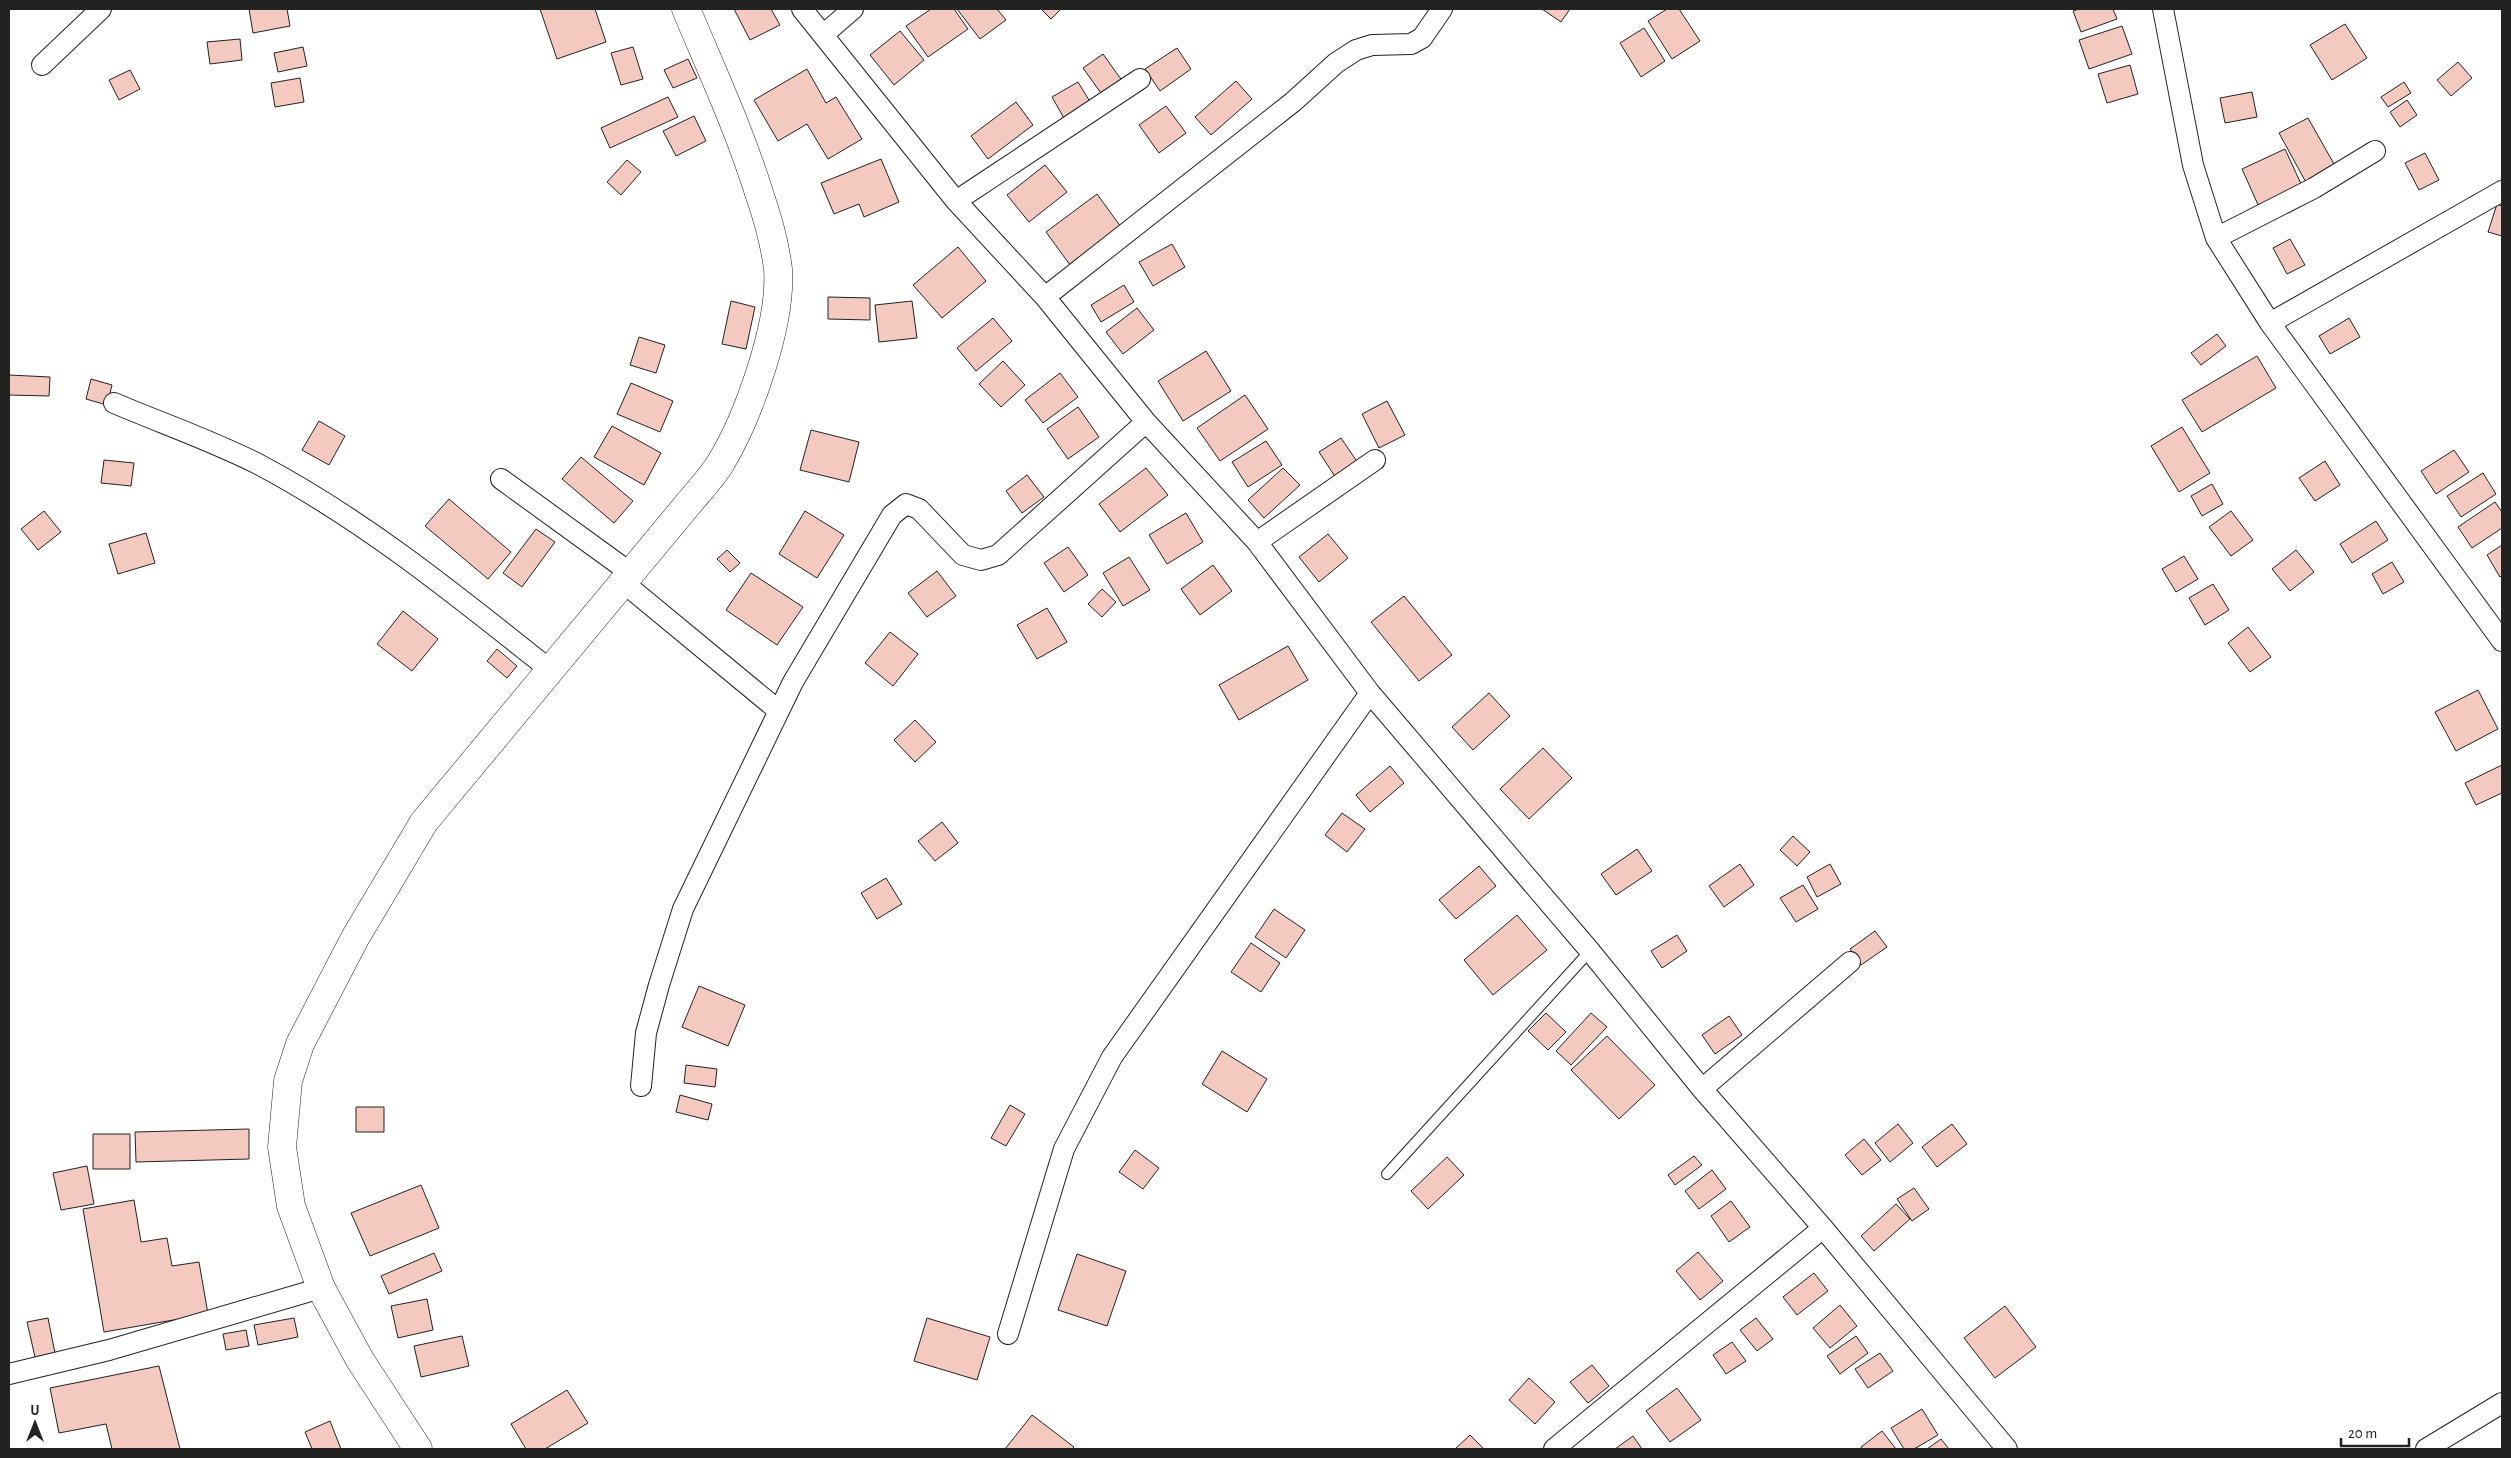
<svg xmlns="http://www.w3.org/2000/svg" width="2511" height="1458" viewBox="0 0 2511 1458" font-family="'Alegreya Sans',sans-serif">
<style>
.building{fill:#f3c9c0;stroke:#222}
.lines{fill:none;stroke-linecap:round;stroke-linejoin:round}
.service-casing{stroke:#222;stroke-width:12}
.minor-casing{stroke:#222;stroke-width:22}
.trunk-casing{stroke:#222;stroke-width:29}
.service{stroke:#fff;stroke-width:10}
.minor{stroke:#fff;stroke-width:20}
.trunk{stroke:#fff;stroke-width:28}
</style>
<rect width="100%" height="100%" fill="#fff"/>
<path class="building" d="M 249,9 L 287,9 L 290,26 L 253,33 Z
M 540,9 L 595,9 L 606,42 L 557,59 Z
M 734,9 L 771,9 L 780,25 L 750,40 Z
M 931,9 L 954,9 L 968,29 L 928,57 L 906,26 Z
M 957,9 L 997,9 L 1006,20 L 980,39 Z
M 1041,9 L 1061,9 L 1051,19 Z
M 1542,9 L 1570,9 L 1561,22 Z
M 1667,9 L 1679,9 L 1700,41 L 1672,59 L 1648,21 Z
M 2079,9 L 2113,9 L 2117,19 L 2081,32 L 2073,11 Z
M 2345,24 L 2367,58 L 2332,80 L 2310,45 Z
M 2122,26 L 2132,54 L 2089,69 L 2079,40 Z
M 1644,28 L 1665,61 L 1641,77 L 1620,43 Z
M 900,31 L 924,60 L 894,85 L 870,55 Z
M 240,39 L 242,60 L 210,64 L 207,42 Z
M 303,47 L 307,66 L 278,72 L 274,53 Z
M 633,47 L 643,79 L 621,85 L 611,53 Z
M 1177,48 L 1191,69 L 1160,91 L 1145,69 Z
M 1103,54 L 1123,82 L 1103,96 L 1083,68 Z
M 688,59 L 697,78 L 673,88 L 664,70 Z
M 2458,62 L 2472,78 L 2451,96 L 2437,80 Z
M 2130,65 L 2138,94 L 2107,103 L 2098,74 Z
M 807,69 L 826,103 L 836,97 L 862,139 L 828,159 L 807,124 L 778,141 L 754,100 Z
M 130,70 L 140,89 L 119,100 L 109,80 Z
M 300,78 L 304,102 L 275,107 L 271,83 Z
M 1236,81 L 1252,99 L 1211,135 L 1195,117 Z
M 1078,82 L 1092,105 L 1065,120 L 1052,97 Z
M 2404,82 L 2411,93 L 2388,107 L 2381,97 Z
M 2252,92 L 2257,117 L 2225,123 L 2220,98 Z
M 668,97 L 678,117 L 610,148 L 601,128 Z
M 2407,100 L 2417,115 L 2400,127 L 2390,112 Z
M 1016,102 L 1033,125 L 988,159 L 971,136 Z
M 1166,106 L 1186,133 L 1159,153 L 1139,125 Z
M 694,116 L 706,141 L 676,156 L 663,131 Z
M 2308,118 L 2338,171 L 2309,188 L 2279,133 Z
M 2285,149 L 2302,186 L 2259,207 L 2242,169 Z
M 2425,153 L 2439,180 L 2419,190 L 2405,163 Z
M 881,159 L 899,202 L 864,217 L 859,204 L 834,214 L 821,183 Z
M 627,160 L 641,172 L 621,195 L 607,182 Z
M 1045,165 L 1067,192 L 1029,222 L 1007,195 Z
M 1097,194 L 1121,227 L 1070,265 L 1046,232 Z
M 2497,204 L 2502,206 L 2502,236 L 2488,232 Z
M 2290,239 L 2305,265 L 2287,274 L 2273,248 Z
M 1172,244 L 1185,267 L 1153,286 L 1139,262 Z
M 958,247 L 986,281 L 942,318 L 913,285 Z
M 1124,285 L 1134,302 L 1101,322 L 1091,305 Z
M 828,297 L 870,298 L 870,320 L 828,319 Z
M 731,301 L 755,307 L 746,349 L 722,344 Z
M 912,301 L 917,338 L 879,342 L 875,305 Z
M 1137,308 L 1154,330 L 1123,354 L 1106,332 Z
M 993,318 L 1012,341 L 976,371 L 957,348 Z
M 2349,318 L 2360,337 L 2330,354 L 2319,336 Z
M 2217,334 L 2226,346 L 2201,365 L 2191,353 Z
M 639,337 L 665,345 L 656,373 L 630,365 Z
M 1206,351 L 1231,391 L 1183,421 L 1158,381 Z
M 2257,356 L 2276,388 L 2202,432 L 2182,400 Z
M 1003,361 L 1025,385 L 1001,407 L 979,384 Z
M 1060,373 L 1078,397 L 1043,423 L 1025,400 Z
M 9,375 L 50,377 L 49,396 L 9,395 Z
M 91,379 L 112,385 L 107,405 L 86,399 Z
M 631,383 L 673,401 L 660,432 L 617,414 Z
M 1245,395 L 1268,429 L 1220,461 L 1197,428 Z
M 1387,401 L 1405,435 L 1379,448 L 1362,414 Z
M 1078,407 L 1099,437 L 1068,459 L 1047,429 Z
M 319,421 L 345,436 L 329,465 L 302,450 Z
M 612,426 L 661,453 L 644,485 L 594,457 Z
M 2182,427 L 2210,473 L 2179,492 L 2151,446 Z
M 811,430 L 859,442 L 849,482 L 800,470 Z
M 1341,438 L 1358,463 L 1336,478 L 1319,452 Z
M 1266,441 L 1282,465 L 1248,487 L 1232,462 Z
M 2454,450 L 2469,472 L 2436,494 L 2421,471 Z
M 581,457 L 633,501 L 614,523 L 562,479 Z
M 104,460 L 134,463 L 131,486 L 101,483 Z
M 2325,461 L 2340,485 L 2315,501 L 2299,478 Z
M 1146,468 L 1168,495 L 1120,532 L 1099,504 Z
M 1283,468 L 1300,485 L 1264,518 L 1248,500 Z
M 2483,473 L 2496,494 L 2461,517 L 2447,496 Z
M 1027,475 L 1044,497 L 1022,513 L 1006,491 Z
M 2212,484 L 2223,504 L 2202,516 L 2191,496 Z
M 449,499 L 511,552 L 488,579 L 425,526 Z
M 2495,502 L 2502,512 L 2502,528 L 2472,548 L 2458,527 Z
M 44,511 L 61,532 L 38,550 L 21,529 Z
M 805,511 L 844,535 L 817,578 L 779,554 Z
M 2231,511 L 2253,540 L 2231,556 L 2209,527 Z
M 1186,513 L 1203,542 L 1167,564 L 1149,535 Z
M 2376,521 L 2388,540 L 2352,563 L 2340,544 Z
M 536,529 L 555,542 L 522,587 L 503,573 Z
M 146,533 L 155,563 L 118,574 L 109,544 Z
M 1328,534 L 1348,558 L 1319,582 L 1299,557 Z
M 2502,545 L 2502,575 L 2500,577 L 2487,555 Z
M 1068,547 L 1088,575 L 1064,592 L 1044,563 Z
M 727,550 L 740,563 L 730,572 L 717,559 Z
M 2296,550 L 2314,572 L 2290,591 L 2272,569 Z
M 2184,556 L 2198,579 L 2176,592 L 2162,569 Z
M 1129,557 L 1150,590 L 1123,606 L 1103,573 Z
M 2392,562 L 2404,582 L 2383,594 L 2372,574 Z
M 1213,565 L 1232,591 L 1200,615 L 1181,589 Z
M 937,571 L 956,596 L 927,617 L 908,593 Z
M 751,573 L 803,607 L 777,645 L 726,610 Z
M 2213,584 L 2229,610 L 2205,625 L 2189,598 Z
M 1102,589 L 1116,602 L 1102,617 L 1088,604 Z
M 1404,596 L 1452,655 L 1419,681 L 1371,622 Z
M 1047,608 L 1067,642 L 1037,659 L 1017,625 Z
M 403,611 L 438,639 L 412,671 L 377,644 Z
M 2248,627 L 2271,657 L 2250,672 L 2228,643 Z
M 890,632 L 918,654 L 893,686 L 865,663 Z
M 1288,646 L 1308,680 L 1239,720 L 1219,685 Z
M 497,649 L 517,666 L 507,678 L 487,661 Z
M 2478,690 L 2498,729 L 2456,751 L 2435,712 Z
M 1489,693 L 1510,716 L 1473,750 L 1452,727 Z
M 915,720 L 936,742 L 915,762 L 894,740 Z
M 1543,748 L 1572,778 L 1529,819 L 1500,789 Z
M 2502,765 L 2502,793 L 2476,805 L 2465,783 Z
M 1390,766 L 1404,783 L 1370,812 L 1356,795 Z
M 1342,813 L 1365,829 L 1347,852 L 1325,835 Z
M 942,822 L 958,843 L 935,861 L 918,841 Z
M 1793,836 L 1810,852 L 1797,866 L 1780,850 Z
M 1637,849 L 1652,871 L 1616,895 L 1601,874 Z
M 1740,864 L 1754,885 L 1724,907 L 1709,886 Z
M 1830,864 L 1841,884 L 1817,897 L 1807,877 Z
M 1479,866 L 1496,886 L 1456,919 L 1439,900 Z
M 886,878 L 902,904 L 877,919 L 861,893 Z
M 1803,885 L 1818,909 L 1796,922 L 1780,898 Z
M 1274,909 L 1305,930 L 1286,958 L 1255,937 Z
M 1517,915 L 1547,950 L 1493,995 L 1464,960 Z
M 1875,931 L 1887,947 L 1861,965 L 1850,949 Z
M 1677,935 L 1687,951 L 1662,968 L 1651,951 Z
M 1251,943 L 1280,963 L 1261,992 L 1231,972 Z
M 699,986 L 745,1005 L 728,1046 L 682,1027 Z
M 1546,1013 L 1566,1032 L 1548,1050 L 1528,1031 Z
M 1591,1013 L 1607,1027 L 1571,1065 L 1556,1051 Z
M 1729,1016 L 1742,1035 L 1715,1054 L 1702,1035 Z
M 1607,1036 L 1655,1085 L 1619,1119 L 1571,1070 Z
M 1222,1051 L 1267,1079 L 1247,1112 L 1202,1084 Z
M 686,1065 L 717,1069 L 715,1087 L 684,1083 Z
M 680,1095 L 712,1104 L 708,1120 L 676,1112 Z
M 1010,1105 L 1025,1114 L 1006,1146 L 991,1138 Z
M 356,1107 L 384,1107 L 384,1132 L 356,1132 Z
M 1898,1124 L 1913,1143 L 1890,1162 L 1875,1143 Z
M 1952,1124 L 1967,1144 L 1937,1167 L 1922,1147 Z
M 249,1129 L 249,1159 L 136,1162 L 135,1132 Z
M 93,1134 L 130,1134 L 130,1169 L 93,1169 Z
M 1864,1139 L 1881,1160 L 1862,1175 L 1845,1155 Z
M 1135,1150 L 1159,1168 L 1143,1189 L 1119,1172 Z
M 1694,1156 L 1702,1165 L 1675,1185 L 1668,1175 Z
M 1447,1157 L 1464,1175 L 1428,1209 L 1411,1191 Z
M 87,1166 L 94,1204 L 61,1210 L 53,1173 Z
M 1712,1170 L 1726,1189 L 1699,1209 L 1685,1191 Z
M 421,1185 L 439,1228 L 370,1256 L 351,1213 Z
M 1914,1188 L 1929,1209 L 1912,1221 L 1897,1199 Z
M 134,1200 L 141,1242 L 167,1238 L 172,1266 L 199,1262 L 208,1314 L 104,1332 L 83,1209 Z
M 1731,1201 L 1750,1227 L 1729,1242 L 1711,1216 Z
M 1896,1204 L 1910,1219 L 1874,1251 L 1861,1236 Z
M 1698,1252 L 1723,1281 L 1700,1300 L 1676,1271 Z
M 434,1253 L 442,1271 L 389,1294 L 381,1276 Z
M 1077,1254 L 1126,1271 L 1107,1326 L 1058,1310 Z
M 1814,1273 L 1828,1291 L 1797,1315 L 1783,1297 Z
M 427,1299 L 433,1330 L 398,1338 L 391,1306 Z
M 1840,1305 L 1857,1326 L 1830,1348 L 1813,1328 Z
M 2005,1306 L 2036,1347 L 1995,1378 L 1964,1338 Z
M 48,1318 L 55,1353 L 35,1357 L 27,1322 Z
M 294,1318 L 298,1337 L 258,1345 L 254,1325 Z
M 927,1318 L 990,1337 L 977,1380 L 914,1361 Z
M 1756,1318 L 1773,1339 L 1757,1351 L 1740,1330 Z
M 246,1330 L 249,1346 L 226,1350 L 223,1334 Z
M 462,1336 L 469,1366 L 421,1377 L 414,1346 Z
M 1856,1336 L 1868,1353 L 1840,1374 L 1827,1356 Z
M 1732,1342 L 1746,1361 L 1726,1374 L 1713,1355 Z
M 1880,1353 L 1893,1371 L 1868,1388 L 1855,1369 Z
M 1592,1365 L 1609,1386 L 1588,1403 L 1570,1382 Z
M 159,1366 L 180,1449 L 112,1449 L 106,1424 L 59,1433 L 50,1388 Z
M 1529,1378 L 1555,1402 L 1535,1424 L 1509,1400 Z
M 1677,1388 L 1701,1420 L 1670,1442 L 1646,1411 Z
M 567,1390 L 588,1423 L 545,1449 L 526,1449 L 511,1424 Z
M 1922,1409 L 1938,1435 L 1914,1449 L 1904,1449 L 1891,1428 Z
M 1032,1415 L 1074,1447 L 1072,1449 L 1005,1449 Z
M 330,1421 L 341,1449 L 312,1449 L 305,1432 Z
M 1882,1431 L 1896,1449 L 1862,1449 L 1861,1447 Z
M 1470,1435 L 1484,1449 L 1455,1449 Z
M 1633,1436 L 1642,1449 L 1615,1449 Z
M 1941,1439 L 1949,1449 L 1927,1449 Z"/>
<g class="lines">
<defs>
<path id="service" d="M 1387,1174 L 1590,951"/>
<path id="minor" d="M 802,9 L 956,201 L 1045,297 L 1146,422 L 1257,542 L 1370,693 L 1590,951 L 1702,1089 L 1823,1228 L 2007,1449
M 2163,9 L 2193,165 L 2216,238 L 2270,323 L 2502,641
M 823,35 L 853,9
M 42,65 L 101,9
M 956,201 L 1140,79
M 2216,238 L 2314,188 L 2375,151
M 1045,297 L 1293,102 L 1336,63 L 1356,50 L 1372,45 L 1411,44 L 1422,38 L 1442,9
M 2270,323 L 2502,191
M 114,403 C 161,423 213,441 258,464 C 364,520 456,595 549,669
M 501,479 L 632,574
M 1257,542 L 1375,460
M 624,583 L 779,711
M 641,1086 L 646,1033 L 659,985 L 683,909 L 793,682 L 892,515 L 906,504 L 919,509 L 963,555 L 981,560 L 998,555 L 1146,422
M 1702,1089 L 1850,962
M 1008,1334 L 1064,1149 L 1112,1057 L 1370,693
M 9,1374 L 109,1350 L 321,1288
M 1554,1449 L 1823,1228
M 2426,1449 L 2502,1403"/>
<path id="trunk" d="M 418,1449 L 360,1360 L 321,1288 L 291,1206 L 282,1147 L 288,1081 L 300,1044 L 355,938 L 424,822 L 684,509 C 696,494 710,480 720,464 C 748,418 782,324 778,269 C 775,245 768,219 760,196 C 740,131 712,71 686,9"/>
</defs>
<use href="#service" class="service-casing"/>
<use href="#minor" class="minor-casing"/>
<use href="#trunk" class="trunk-casing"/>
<use href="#service" class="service"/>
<use href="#minor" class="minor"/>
<use href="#trunk" class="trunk"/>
</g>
<rect width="2511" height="1458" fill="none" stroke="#222222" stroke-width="20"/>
<g transform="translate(35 1423)" stroke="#ffffff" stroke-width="4" paint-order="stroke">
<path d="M0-4L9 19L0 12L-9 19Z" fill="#222222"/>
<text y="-8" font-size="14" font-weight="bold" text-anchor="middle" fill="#222222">U</text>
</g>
<path d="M2341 1438v8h68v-8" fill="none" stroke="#222222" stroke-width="2.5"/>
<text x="2348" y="1438" font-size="15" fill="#222222" stroke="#ffffff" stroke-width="4" paint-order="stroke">20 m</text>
</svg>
